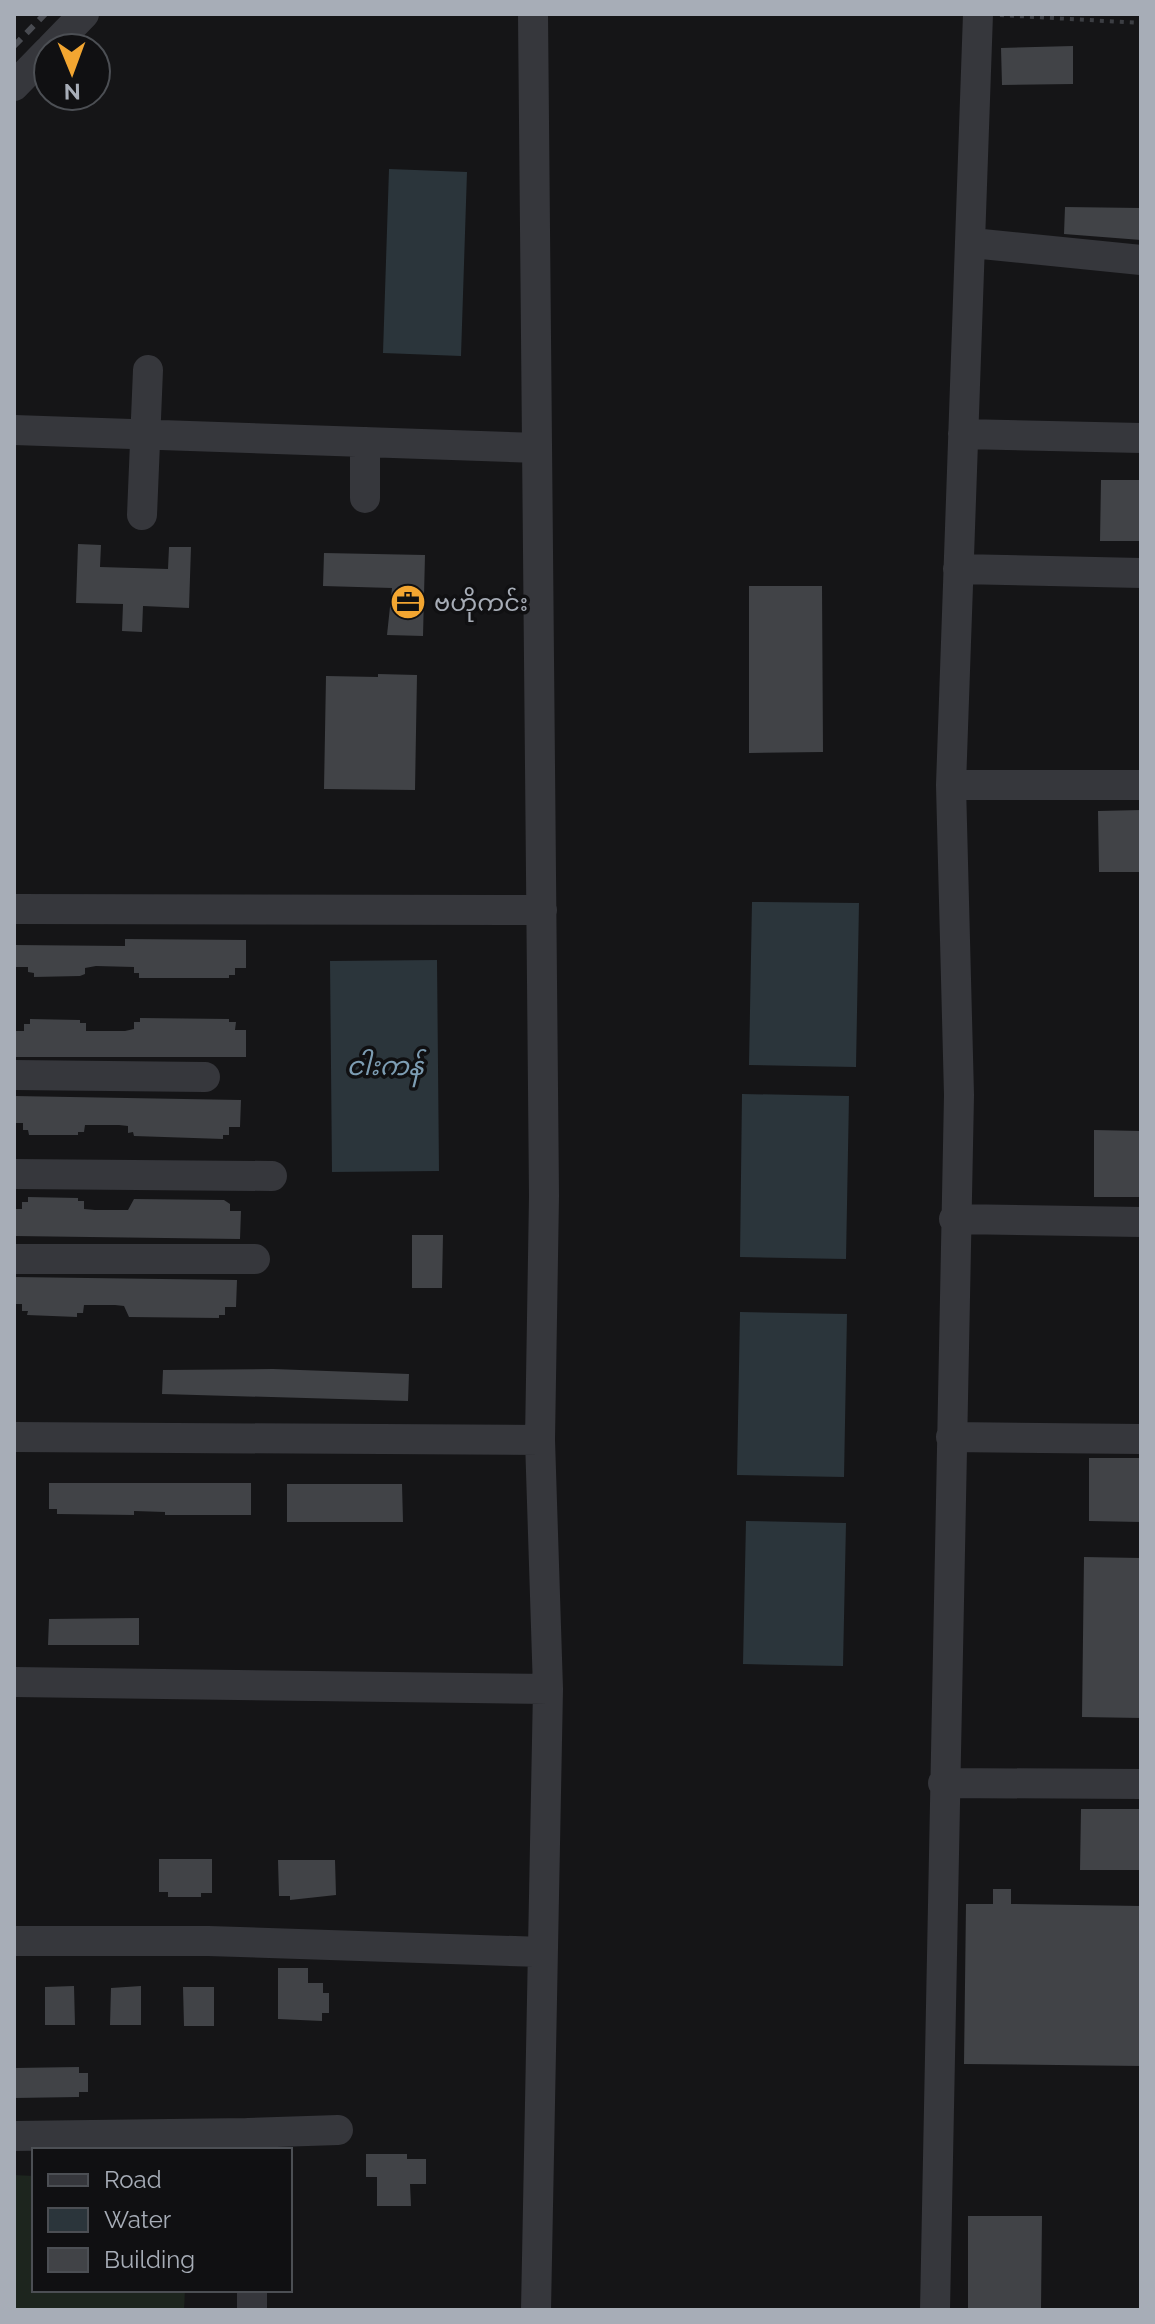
<svg xmlns="http://www.w3.org/2000/svg" width="1155" height="2324" viewBox="0 0 1155 2324" font-family="Raleway,'Noto Sans Myanmar',sans-serif">
<style>
.green{fill:#1d251e}
.water{fill:#2b353b}
.building{fill:#414347}
.lines{fill:none;stroke-linecap:round;stroke-linejoin:round}
.path{stroke:#3c3e43;stroke-width:4;stroke-dasharray:4 6;stroke-linecap:butt}
.minor{stroke:#36373c;stroke-width:30}
.rail{stroke:#494b51;stroke-width:6;stroke-dasharray:10 8;stroke-linecap:butt}
.labels{text-anchor:middle;dominant-baseline:central;stroke-width:7;stroke-linejoin:round;paint-order:stroke}
.poi-label{font-size:24px;fill:#a7adb7;stroke:#101012;text-anchor:start}
.water-label{font-size:26px;font-style:italic;fill:#7d9db3;stroke:#101012}
</style>
<rect width="100%" height="100%" fill="#151517"/>
<path class="green" d="M 14,2175 L 34,2176 L 34,2290 L 185,2290 L 184,2310 L 14,2310 Z"/>
<path class="water" d="M 389,169 L 467,172 L 461,356 L 383,353 Z
M 752,902 L 859,903 L 856,1067 L 749,1065 Z
M 437,960 L 439,1171 L 332,1172 L 330,961 Z
M 742,1094 L 849,1096 L 846,1259 L 740,1257 Z
M 740,1312 L 847,1314 L 844,1477 L 737,1475 Z
M 746,1521 L 846,1523 L 843,1666 L 743,1664 Z"/>
<path class="building" d="M 1073,46 L 1073,84 L 1002,85 L 1001,48 Z
M 1065,207 L 1141,208 L 1141,240 L 1064,234 Z
M 1101,480 L 1141,480 L 1141,541 L 1100,541 Z
M 78,544 L 101,545 L 100,567 L 168,569 L 169,547 L 191,547 L 189,608 L 143,606 L 142,632 L 122,631 L 123,604 L 76,603 Z
M 324,553 L 425,555 L 423,636 L 387,635 L 392,588 L 323,586 Z
M 749,586 L 822,586 L 823,752 L 749,753 Z
M 378,674 L 417,675 L 415,790 L 324,789 L 326,676 L 378,677 Z
M 1141,810 L 1141,872 L 1099,872 L 1098,811 Z
M 125,939 L 246,940 L 246,968 L 235,968 L 235,975 L 229,975 L 229,978 L 139,978 L 139,973 L 134,973 L 134,967 L 96,966 L 85,968 L 85,974 L 80,976 L 34,977 L 34,973 L 28,972 L 28,967 L 14,967 L 14,945 L 125,946 Z
M 140,1018 L 229,1019 L 229,1022 L 236,1022 L 235,1030 L 246,1030 L 246,1057 L 14,1057 L 14,1031 L 24,1031 L 24,1024 L 30,1024 L 30,1019 L 80,1020 L 80,1023 L 86,1023 L 86,1031 L 125,1031 L 134,1029 L 134,1022 L 140,1022 Z
M 14,1096 L 241,1100 L 240,1127 L 229,1127 L 229,1135 L 223,1135 L 223,1139 L 134,1136 L 133,1132 L 128,1133 L 128,1126 L 119,1125 L 85,1125 L 84,1132 L 78,1132 L 78,1135 L 29,1135 L 28,1130 L 23,1130 L 23,1123 L 14,1123 Z
M 1094,1130 L 1141,1131 L 1141,1197 L 1094,1197 Z
M 28,1197 L 78,1198 L 78,1201 L 84,1201 L 84,1209 L 95,1210 L 128,1210 L 134,1199 L 224,1200 L 230,1204 L 230,1211 L 241,1211 L 240,1239 L 14,1236 L 14,1209 L 22,1209 L 22,1202 L 28,1202 Z
M 412,1235 L 443,1235 L 442,1288 L 412,1288 Z
M 14,1277 L 237,1280 L 236,1307 L 225,1307 L 225,1315 L 219,1315 L 219,1318 L 129,1317 L 124,1306 L 115,1305 L 84,1305 L 83,1313 L 77,1313 L 77,1317 L 27,1315 L 28,1311 L 22,1311 L 22,1304 L 14,1304 Z
M 273,1369 L 409,1374 L 408,1401 L 162,1394 L 163,1370 Z
M 1089,1458 L 1141,1458 L 1141,1522 L 1089,1521 Z
M 49,1483 L 251,1483 L 251,1515 L 165,1515 L 165,1512 L 134,1511 L 134,1515 L 57,1514 L 57,1509 L 49,1509 Z
M 287,1484 L 402,1484 L 403,1522 L 287,1522 Z
M 1084,1557 L 1141,1558 L 1141,1718 L 1082,1717 Z
M 139,1618 L 139,1645 L 48,1645 L 49,1619 Z
M 1081,1809 L 1141,1809 L 1141,1870 L 1080,1870 Z
M 159,1859 L 212,1859 L 212,1893 L 201,1893 L 201,1897 L 168,1897 L 168,1892 L 159,1892 Z
M 278,1860 L 335,1860 L 336,1895 L 290,1900 L 290,1896 L 279,1896 Z
M 993,1889 L 1011,1889 L 1011,1904 L 1141,1906 L 1141,2066 L 964,2064 L 966,1904 L 993,1904 Z
M 278,1968 L 308,1968 L 308,1983 L 323,1983 L 323,1993 L 329,1993 L 329,2013 L 322,2013 L 322,2021 L 278,2019 Z
M 74,1986 L 75,2025 L 45,2025 L 45,1987 Z
M 141,1986 L 141,2025 L 110,2025 L 111,1988 Z
M 183,1987 L 214,1987 L 214,2026 L 184,2026 Z
M 79,2067 L 79,2073 L 88,2073 L 88,2092 L 79,2092 L 79,2097 L 14,2098 L 14,2068 Z
M 366,2154 L 407,2154 L 407,2159 L 426,2159 L 426,2184 L 410,2184 L 411,2206 L 377,2206 L 377,2177 L 366,2177 Z
M 968,2216 L 1042,2216 L 1041,2310 L 968,2310 Z"/>
<g class="lines">
<path class="path" d="M 1000,15 L 1141,23"/>
<path class="minor" d="M 533,14 L 544,1196 L 540,1440 L 548,1689 L 536,2310
M 51,48 L 84,14
M 14,86 L 48,51
M 972,243 L 1141,260
M 14,430 L 537,448
M 963,434 L 1141,438
M 365,498 L 365,442
M 142,515 L 148,370
M 958,569 L 1141,573
M 951,785 L 1141,785
M 14,909 L 542,910
M 14,1075 L 205,1077
M 14,1174 L 272,1176
M 954,1219 L 1141,1222
M 14,1259 L 255,1259
M 14,1437 L 540,1440
M 951,1437 L 1141,1439
M 14,1682 L 548,1689
M 943,1783 L 1141,1784
M 14,1941 L 208,1941 L 542,1952
M 14,2136 L 248,2133
M 248,2150 L 248,2133 L 338,2130
M 252,2290 L 252,2310
M 935,2310 L 959,1095 L 951,785 L 978,14"/>
<path class="rail" d="M 14,46 L 45,14"/>
</g>
<defs>
<symbol id="office-disc" viewBox="-11 -11 22 22"><circle r="9.5" fill="#f3a631" stroke="#101012"/><path d="M-6-3h4V-5.5h4V-3h4V5H-6ZM-1-4.5V-3h2v-1.5ZM-6 0V1H6V0Z" fill="#111"/></symbol>
</defs>
<g fill-rule="evenodd">
<use href="#office-disc" x="388" y="582" width="40" height="40"/>
</g>
<g class="labels">
<g class="poi-label">
<text x="434" y="602">ဗဟိုကင်း</text>
</g>
<g class="water-label">
<text x="385" y="1066">ငါးကန်</text>
</g>
</g>
<rect width="1155" height="2324" fill="none" stroke="#a7adb7" stroke-width="32"/>
<rect x="32" y="2148" width="260" height="144" fill="#101012" stroke="#4c4f54" stroke-width="2"/>
<rect x="48" y="2174" width="40" height="12" fill="#36373c" stroke="#4c4f54" stroke-width="2"/>
<text x="104" y="2188" font-size="24" fill="#a7adb7">Road</text>
<rect x="48" y="2208" width="40" height="24" fill="#2b353b" stroke="#4c4f54" stroke-width="2"/>
<text x="104" y="2228" font-size="24" fill="#a7adb7">Water</text>
<rect x="48" y="2248" width="40" height="24" fill="#414347" stroke="#4c4f54" stroke-width="2"/>
<text x="104" y="2268" font-size="24" fill="#a7adb7">Building</text>
<g transform="translate(72 72) rotate(179)"><circle r="38" fill="#101012" stroke="#4c4f54" stroke-width="2"/>
<path d="M0-6L14 30L0 20L-14 30Z" fill="#f3a631"/>
<text y="-12" font-size="22" font-weight="bold" text-anchor="middle" fill="#a7adb7">N</text>
</g>
</svg>
